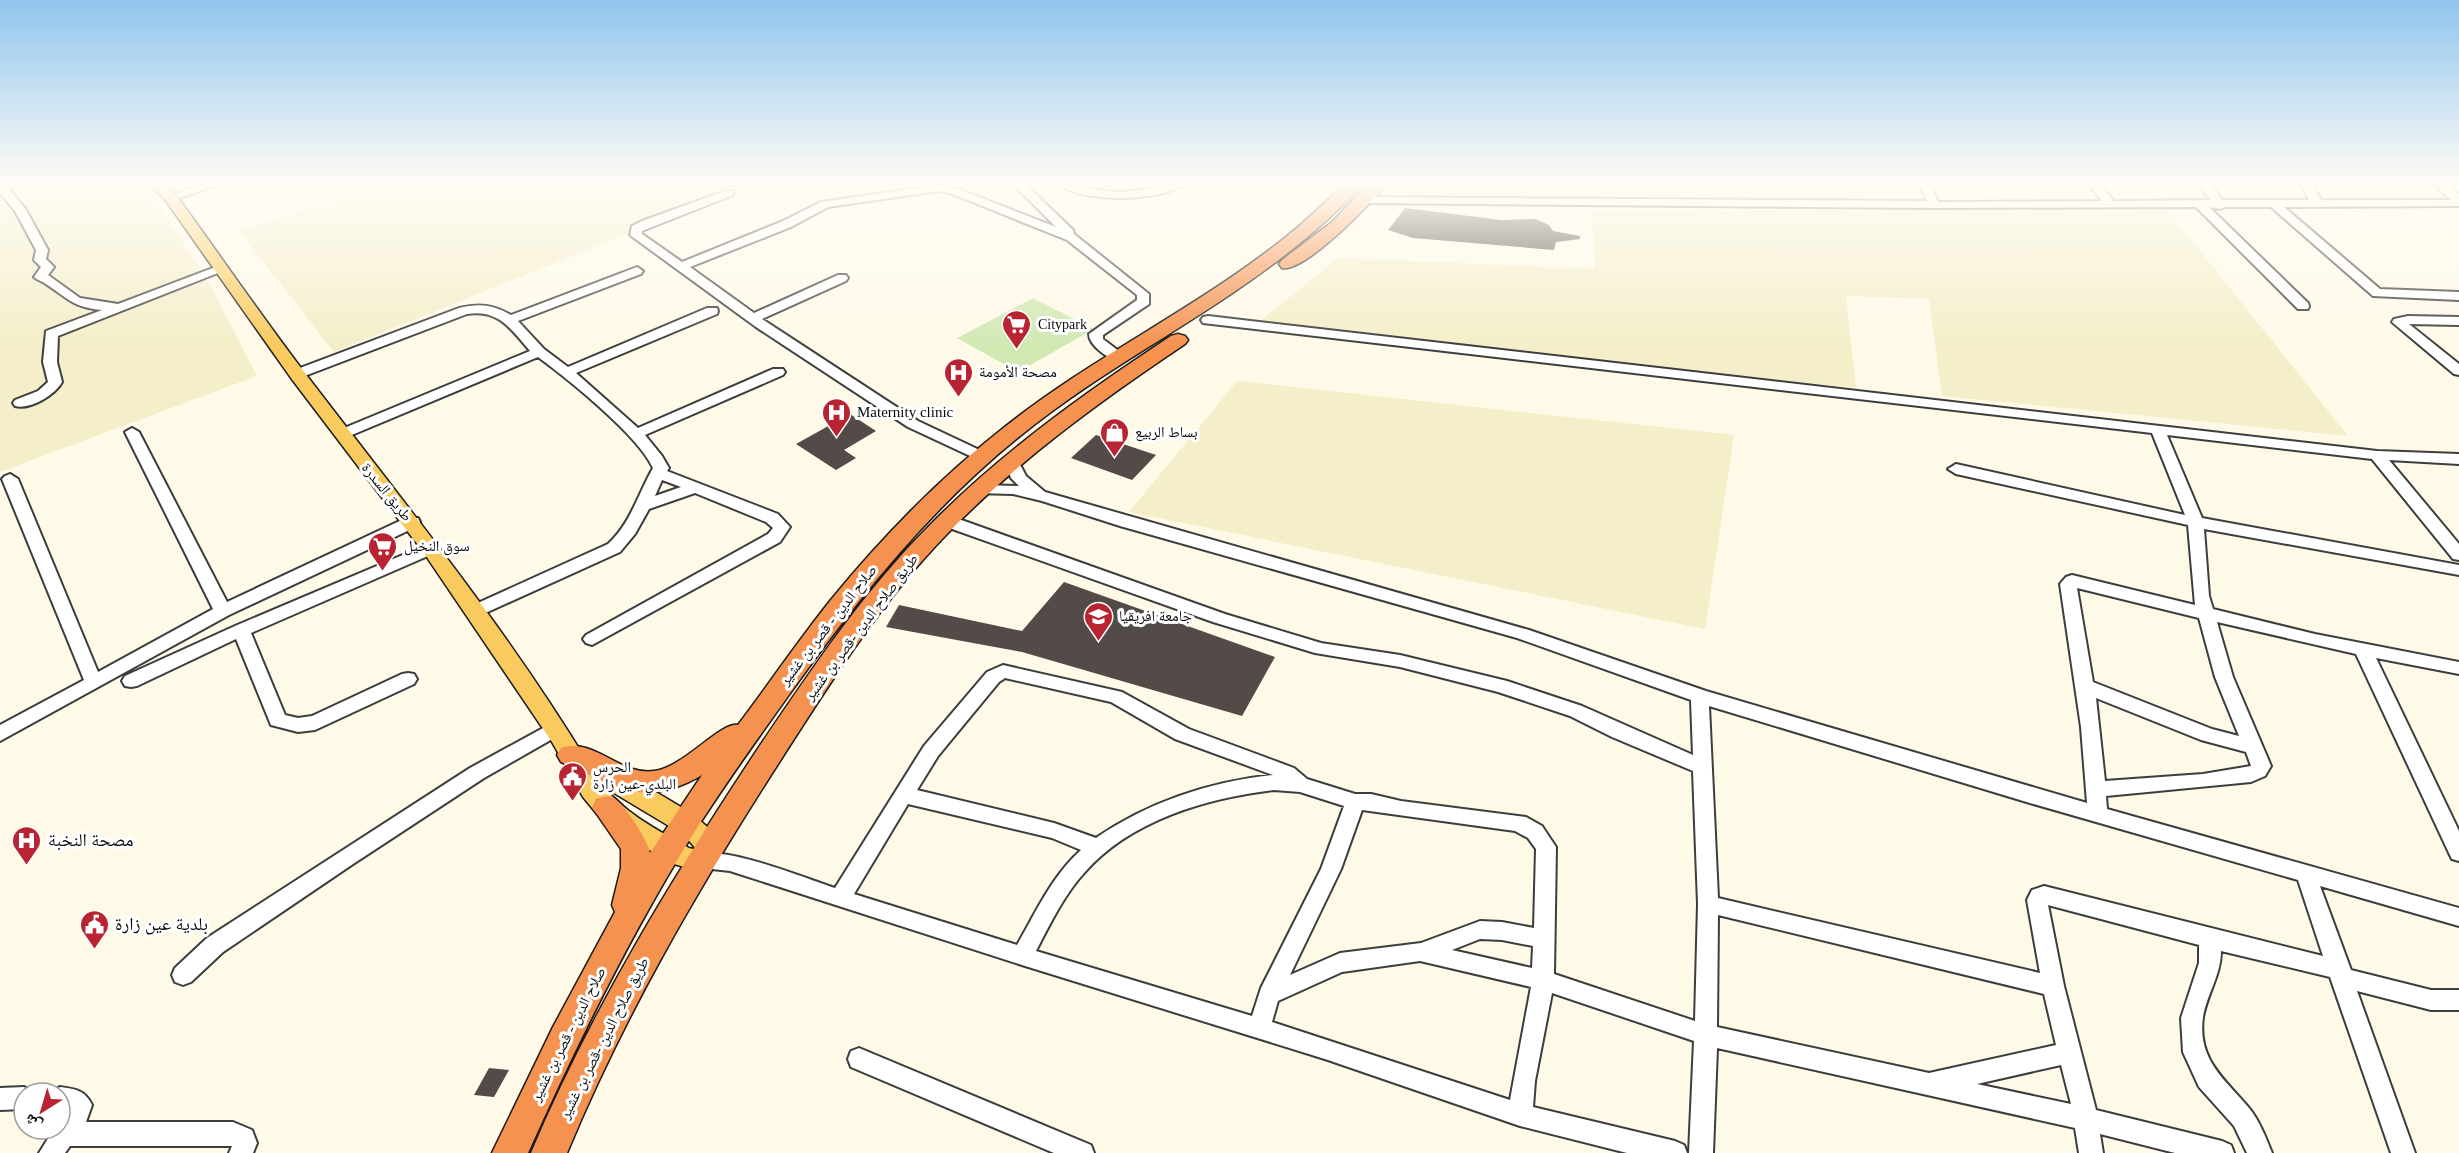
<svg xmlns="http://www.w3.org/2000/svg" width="2459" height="1153" viewBox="0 0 2459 1153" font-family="'Times New Roman','Noto Naskh Arabic',serif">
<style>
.farmland{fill:#f4eec9}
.green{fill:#d1e8b3}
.building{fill:#534b47}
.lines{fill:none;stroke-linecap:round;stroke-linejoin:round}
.minor-casing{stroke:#3d3d3d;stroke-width:4}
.major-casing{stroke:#1b1b1b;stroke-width:3}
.highway-casing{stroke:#1b1b1b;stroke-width:3}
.minor{fill:#fff;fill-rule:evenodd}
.major{fill:#f9cb5e;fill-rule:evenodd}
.highway{fill:#f59250;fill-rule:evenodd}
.labels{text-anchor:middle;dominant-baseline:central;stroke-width:6;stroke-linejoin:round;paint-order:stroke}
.far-poi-label{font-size:14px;fill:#0a0a0a;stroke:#fff;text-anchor:start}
.poi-label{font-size:15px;fill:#0a0a0a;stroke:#fff;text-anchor:start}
.street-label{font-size:15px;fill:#0a0a0a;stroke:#fff}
.near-poi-label{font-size:18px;fill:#0a0a0a;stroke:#fff;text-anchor:start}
</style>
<rect width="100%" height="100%" fill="#fff9e8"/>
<path class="farmland" d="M 0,184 L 128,184 L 161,209 L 209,283 L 257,376 L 0,472 Z
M 389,184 L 751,184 L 334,352 L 239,231 Z
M 1591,184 L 1907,184 L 1908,196 L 1588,200 Z
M 2166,208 L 2348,436 L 1942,396 L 1929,299 L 1846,296 L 1856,388 L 1255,325 L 1338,258 L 1595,269 L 1592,211 Z
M 1237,381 L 1734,435 L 1705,629 L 1129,512 Z"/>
<path class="green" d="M 1033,298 L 1094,329 L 1018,372 L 957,338 Z"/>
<path class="building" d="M 1405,208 L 1501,220 L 1536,219 L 1549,225 L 1553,231 L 1580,236 L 1580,239 L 1556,242 L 1554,250 L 1413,238 L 1388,230 Z
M 850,414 L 876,431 L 844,450 L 856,458 L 836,470 L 796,444 Z
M 1096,435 L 1156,455 L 1132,480 L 1071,458 Z
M 1064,582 L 1275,657 L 1242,716 L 1022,652 L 886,627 L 899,605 L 1022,631 Z
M 489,1068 L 509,1070 L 494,1097 L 474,1095 Z"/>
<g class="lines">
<defs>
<path id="minor" d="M 0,184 L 5,184 L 26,210 L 48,250 L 46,259 L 54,267 L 48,275 L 80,298 L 118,304 L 218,266 L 226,266 L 228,269 L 58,336 L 57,362 L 62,382 C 55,395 30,410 15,406 L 13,403 L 15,400 L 38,391 L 48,382 L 43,362 L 46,331 L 102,310 C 72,307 69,299 46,284 C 42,281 37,280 34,277 L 41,267 L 34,260 L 36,250 L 15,211 L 0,193 Z
M 202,184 L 220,184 L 171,201 L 165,198 Z
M 1013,184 L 1025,184 L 1073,230 L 1074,234 L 1149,294 L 1149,304 L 1103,335 L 1103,339 L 1124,355 L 1126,358 L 1124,361 C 1112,363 1089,346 1089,334 L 1137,300 L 1137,295 L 1067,240 L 950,193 L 939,191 L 828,207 L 791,227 L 690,267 L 754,313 L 838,275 L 846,275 L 848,278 L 846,281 L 762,319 L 918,421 L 988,454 L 990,457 L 988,460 L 983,462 L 908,427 L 756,327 L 630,235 L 632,226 L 642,221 L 725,191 L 733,191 L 733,195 L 642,231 L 642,234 L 682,262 L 783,221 L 821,202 L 939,185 L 956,188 L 1056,227 Z
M 1058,184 C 1079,184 1098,192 1119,192 C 1142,192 1163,184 1185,184 C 1160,202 1082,203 1058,184 Z
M 1919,184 L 1930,184 L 1938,202 L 2102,201 L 2089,184 L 2100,184 L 2114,201 L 2210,200 L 2199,184 L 2210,184 L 2222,200 L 2309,200 L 2301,184 L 2312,184 L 2321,200 L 2451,200 L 2434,184 L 2447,184 L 2459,194 L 2459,206 L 2284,207 L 2380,289 L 2459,292 L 2459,300 L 2373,296 L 2271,207 L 2225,207 L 2220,209 L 2209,207 L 2308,303 L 2309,306 L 2308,309 L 2298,309 L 2196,207 L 1934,208 L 1365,203 L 1359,200 L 1365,197 L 1927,201 Z
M 637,267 L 643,271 L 641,274 L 518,321 L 544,349 L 568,367 L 707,308 L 717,308 L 718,311 L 717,314 L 576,373 L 638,428 L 773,369 L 783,369 L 785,372 L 783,375 L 645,435 L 662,456 L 669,468 L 667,471 L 778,514 L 790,527 L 780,542 L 592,645 L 586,643 L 583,639 L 586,635 L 768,534 L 773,528 L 766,522 L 695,493 L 649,509 L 635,534 L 620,552 L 481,615 L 469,615 L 467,611 L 469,607 L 608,544 C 631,523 638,494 653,468 C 639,436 568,379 538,357 L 347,437 L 337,437 L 335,434 L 337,431 L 530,351 C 511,329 499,309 467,314 L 302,377 L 297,378 L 290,374 L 292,371 L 459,308 C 480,303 493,305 511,315 ZM 662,480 L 681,487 L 655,496 Z
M 1208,316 L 2377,451 L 2459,454 L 2459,464 L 2389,460 L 2459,544 L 2459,560 L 2453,559 L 2372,459 L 2167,435 L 2202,518 L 2459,565 L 2459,575 L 2204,529 L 2209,596 L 2213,609 L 2315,634 L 2459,662 L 2459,674 L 2376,658 L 2459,831 L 2459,861 L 2452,859 L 2449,853 L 2356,654 L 2217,622 L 2233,677 L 2271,766 L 2265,776 L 2251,782 L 2106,796 L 2107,809 L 2459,908 L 2459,926 L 2320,886 L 2351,970 L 2431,990 L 2459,990 L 2459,1010 L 2431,1010 L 2357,991 L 2415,1153 L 2391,1153 L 2330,977 L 2221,951 C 2221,975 2207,994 2203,1017 C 2197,1060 2225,1079 2249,1108 C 2259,1120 2266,1138 2272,1153 L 2247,1153 L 2234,1126 L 2199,1087 L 2183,1052 L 2181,1018 L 2199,963 L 2199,945 L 2048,905 L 2064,986 L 2096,1110 L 2222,1141 L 2231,1145 L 2234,1153 L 2175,1153 L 2100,1134 L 2103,1153 L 2079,1153 L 2075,1128 L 1717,1048 L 1713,1153 L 1689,1153 L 1694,1041 L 1552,993 L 1535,1081 L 1533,1107 L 1675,1141 L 1684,1145 L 1687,1153 L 1627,1153 L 1520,1126 L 1328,1060 L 1022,965 L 730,871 L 694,867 L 691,861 L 694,855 C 724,845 802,877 835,888 L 924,746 L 987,672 L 1003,665 L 1122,692 L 1189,729 L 1294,768 L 1307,779 L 1355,794 L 1371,794 L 1401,801 L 1526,817 L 1542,826 L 1556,847 L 1554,974 L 1695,1021 L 1698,904 L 1693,771 L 1612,737 L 1570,716 L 1498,692 L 1400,667 L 1315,653 L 1213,622 L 941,525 L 939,521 L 947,516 L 953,517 L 1225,614 L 1321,643 L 1400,655 L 1507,681 L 1582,706 L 1693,755 L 1691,700 L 1517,638 L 1120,526 L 1042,501 L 1013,494 L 975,493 L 972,490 L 980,485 L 1019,486 L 1011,478 L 1005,462 L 1012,457 L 1017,459 L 1026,476 L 1045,492 L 1529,630 L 1706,691 L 2087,803 L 2081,727 L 2060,584 L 2066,577 L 2072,575 L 2195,605 L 2188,525 L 1956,474 L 1948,469 L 1956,464 L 2185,515 L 2152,433 L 1203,323 L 1201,320 L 1203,317 ZM 2077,588 L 2199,618 L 2215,677 L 2239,736 L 2212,729 L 2093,682 ZM 1005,678 L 1111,702 L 1175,739 L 1273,775 C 1209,782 1149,802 1096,838 L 1054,823 L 917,790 L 938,756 L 999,682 ZM 2096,698 L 2201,740 L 2246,752 L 2251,766 L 2203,774 L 2105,781 ZM 1709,706 L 2030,803 L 2298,880 L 2323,956 L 2044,886 L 2032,890 L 2027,900 L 2040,973 L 1718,898 ZM 1274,790 L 1300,792 L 1344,806 L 1321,869 L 1261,988 L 1252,1016 L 1036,951 C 1050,924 1064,895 1084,873 C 1130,820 1207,798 1274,790 ZM 908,804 L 1052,838 L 1081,850 C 1052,876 1036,912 1017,945 L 854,894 ZM 1362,810 L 1515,831 L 1528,838 L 1536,849 L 1534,928 L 1502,922 L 1480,921 L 1421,943 L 1340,953 L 1290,975 L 1341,869 ZM 1718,915 L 2044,994 L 2056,1045 L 1929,1073 L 1717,1027 ZM 1480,939 L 1502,940 L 1533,946 L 1532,968 L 1452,950 ZM 1420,961 L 1531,987 L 1510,1100 L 1272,1022 L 1278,1001 L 1342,972 ZM 2061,1065 L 2071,1104 L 1977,1084 Z
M 2408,316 L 2459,317 L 2459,325 L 2409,324 L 2459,364 L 2459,375 L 2454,374 L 2392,322 L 2394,319 Z
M 132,428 L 139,432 L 227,602 L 406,518 L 418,518 L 420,522 L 418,526 L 229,615 L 0,741 L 0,725 L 84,680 L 2,479 L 5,476 L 10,474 L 18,479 L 98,672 L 213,609 L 125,432 Z
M 431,543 L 437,544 L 439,548 L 437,552 L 251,633 L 285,715 L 298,718 L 312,716 L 402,674 L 408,673 L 414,674 L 417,679 L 414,684 L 315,730 L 298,732 L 271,725 L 236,639 L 137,686 L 131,687 L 125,686 L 122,681 L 125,676 L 235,626 Z
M 554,722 L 561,724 L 563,729 L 561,734 L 484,778 L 353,864 L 223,952 L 191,982 L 183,985 L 175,982 L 172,975 L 175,968 L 207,938 L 470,768 Z
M 859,1048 L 1091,1145 L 1094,1153 L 1054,1153 L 851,1067 L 848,1059 L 851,1051 Z
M 24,1087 L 34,1093 L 24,1093 L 24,1109 L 0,1110 L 0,1088 Z
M 60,1087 C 75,1089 85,1090 92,1105 L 86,1122 L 233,1122 L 252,1130 L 257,1143 L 253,1153 L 229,1153 L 232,1146 L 70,1146 L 65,1153 L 39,1153 L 54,1129 L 60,1129 L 60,1120 L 67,1110 L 60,1109 L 60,1093 L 50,1093 Z"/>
<path id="major" d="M 150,184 L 166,184 L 176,195 C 219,254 260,314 304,372 C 404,503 509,631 594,773 L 596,769 L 605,767 L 614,769 C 644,787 707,815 723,846 L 719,853 L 711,856 L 714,861 L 710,869 L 701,872 L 674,864 L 625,836 L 597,814 L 583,797 L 552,742 L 424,553 L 291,378 L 166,201 ZM 604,787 L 684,835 L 697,850 L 689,848 C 658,830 627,815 604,787 Z"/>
<path id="highway" d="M 1344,184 L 1362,184 C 1344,206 1322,225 1300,243 C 1213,315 1108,364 1020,436 C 927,511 855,602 786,699 C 753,745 720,791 690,839 C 628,939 576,1046 528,1153 L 492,1153 L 553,1027 L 615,912 L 612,905 L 621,868 L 621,849 L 592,807 L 596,799 C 602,797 608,795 614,798 C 625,805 648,840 650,853 L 702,775 C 672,793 641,799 608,784 C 592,777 578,768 561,762 L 557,755 L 561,748 C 594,737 620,776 654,771 C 683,768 720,722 738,725 C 769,684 798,641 830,601 C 882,537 941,477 1006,426 C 1089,360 1185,314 1269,250 C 1296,230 1320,208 1344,184 Z
M 1368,184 L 1386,184 C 1372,203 1304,273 1282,268 L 1279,264 L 1282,260 L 1332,222 Z
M 1178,334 L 1185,336 L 1188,340 L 1185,344 C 1100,401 1017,461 946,535 C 881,602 830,683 780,761 C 699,887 624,1015 567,1153 L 531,1153 C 592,1009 673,877 759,747 C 811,670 864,591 930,525 C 1002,452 1086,392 1171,336 Z"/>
</defs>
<use href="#minor" class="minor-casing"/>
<use href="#major" class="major-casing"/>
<use href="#highway" class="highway-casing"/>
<use href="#minor" class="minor"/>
<use href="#major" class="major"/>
<use href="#highway" class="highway"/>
</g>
<linearGradient id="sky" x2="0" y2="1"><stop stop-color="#90c5ee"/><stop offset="0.53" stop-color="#fffcf5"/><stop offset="1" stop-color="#fffcf5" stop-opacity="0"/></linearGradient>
<rect width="2459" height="346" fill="url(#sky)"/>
<defs>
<symbol id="supermarket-pin" viewBox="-11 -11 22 30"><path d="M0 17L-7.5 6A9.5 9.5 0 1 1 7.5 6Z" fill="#b92433" stroke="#fff"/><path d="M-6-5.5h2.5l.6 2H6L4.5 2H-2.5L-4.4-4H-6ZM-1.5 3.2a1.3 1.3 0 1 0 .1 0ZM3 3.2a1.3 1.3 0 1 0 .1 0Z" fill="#fff"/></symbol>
<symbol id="hospital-pin" viewBox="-11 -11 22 30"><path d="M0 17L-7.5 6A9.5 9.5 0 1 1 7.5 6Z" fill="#b92433" stroke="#fff"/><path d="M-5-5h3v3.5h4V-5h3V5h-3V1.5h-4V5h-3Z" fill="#fff"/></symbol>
<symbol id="shop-pin" viewBox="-11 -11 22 30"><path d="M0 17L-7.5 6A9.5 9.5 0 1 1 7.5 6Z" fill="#b92433" stroke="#fff"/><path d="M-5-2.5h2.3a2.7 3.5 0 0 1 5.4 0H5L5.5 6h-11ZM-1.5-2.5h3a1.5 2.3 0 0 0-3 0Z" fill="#fff"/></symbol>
<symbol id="university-pin" viewBox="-11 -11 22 30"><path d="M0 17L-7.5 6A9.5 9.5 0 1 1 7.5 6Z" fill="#b92433" stroke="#fff"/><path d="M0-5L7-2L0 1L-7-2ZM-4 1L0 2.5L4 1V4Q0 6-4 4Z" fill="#fff"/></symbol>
<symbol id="civic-pin" viewBox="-11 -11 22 30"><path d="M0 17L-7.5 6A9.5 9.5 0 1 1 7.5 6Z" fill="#b92433" stroke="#fff"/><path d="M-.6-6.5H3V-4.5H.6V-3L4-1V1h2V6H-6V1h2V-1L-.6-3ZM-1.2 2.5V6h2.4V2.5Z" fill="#fff"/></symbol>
</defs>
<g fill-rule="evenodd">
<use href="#supermarket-pin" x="1000" y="308" width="33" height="45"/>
<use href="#hospital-pin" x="942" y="356" width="33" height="45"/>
<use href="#hospital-pin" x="820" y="396" width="33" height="45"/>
<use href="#shop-pin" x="1098" y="416" width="33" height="45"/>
<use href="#supermarket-pin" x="366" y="530" width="33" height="45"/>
<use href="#university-pin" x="1082" y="600" width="33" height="45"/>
<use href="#civic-pin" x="556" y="760" width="33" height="45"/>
<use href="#hospital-pin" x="10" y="824" width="33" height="45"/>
<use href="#civic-pin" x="78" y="908" width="33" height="45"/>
</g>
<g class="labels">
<g class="far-poi-label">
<text x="1038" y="324">Citypark</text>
</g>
<g class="poi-label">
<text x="979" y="372">مصحة الأمومة</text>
<text x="857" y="412">Maternity clinic</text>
<text x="1135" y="432">بساط الربيع</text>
<text x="404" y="546">سوق النخيل</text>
<text x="1119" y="616">جامعة افريقيا</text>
<text x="593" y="767">الحرس<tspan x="593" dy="17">البلدي-عين زارة</tspan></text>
</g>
<g class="street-label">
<text transform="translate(387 492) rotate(51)">طريق السدرة</text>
<text transform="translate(828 625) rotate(-52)">صلاح الدين - قصر بن غشير</text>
<text transform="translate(861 627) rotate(-53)">طريق صلاح الدين -قصر بن غشير</text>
<text transform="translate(568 1034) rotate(-63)">صلاح الدين - قصر بن غشير</text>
<text transform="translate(604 1038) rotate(-63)">طريق صلاح الدين -قصر بن غشير</text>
</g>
<g class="near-poi-label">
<text x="48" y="840">مصحة النخبة</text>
<text x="115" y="924">بلدية عين زارة</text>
</g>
</g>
<g transform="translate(42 1111) rotate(217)"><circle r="28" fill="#ffffff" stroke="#9d9d9d" stroke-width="1.5"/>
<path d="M0-4.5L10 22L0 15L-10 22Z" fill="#b92433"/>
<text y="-9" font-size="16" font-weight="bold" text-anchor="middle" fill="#0a0a0a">ش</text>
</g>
</svg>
